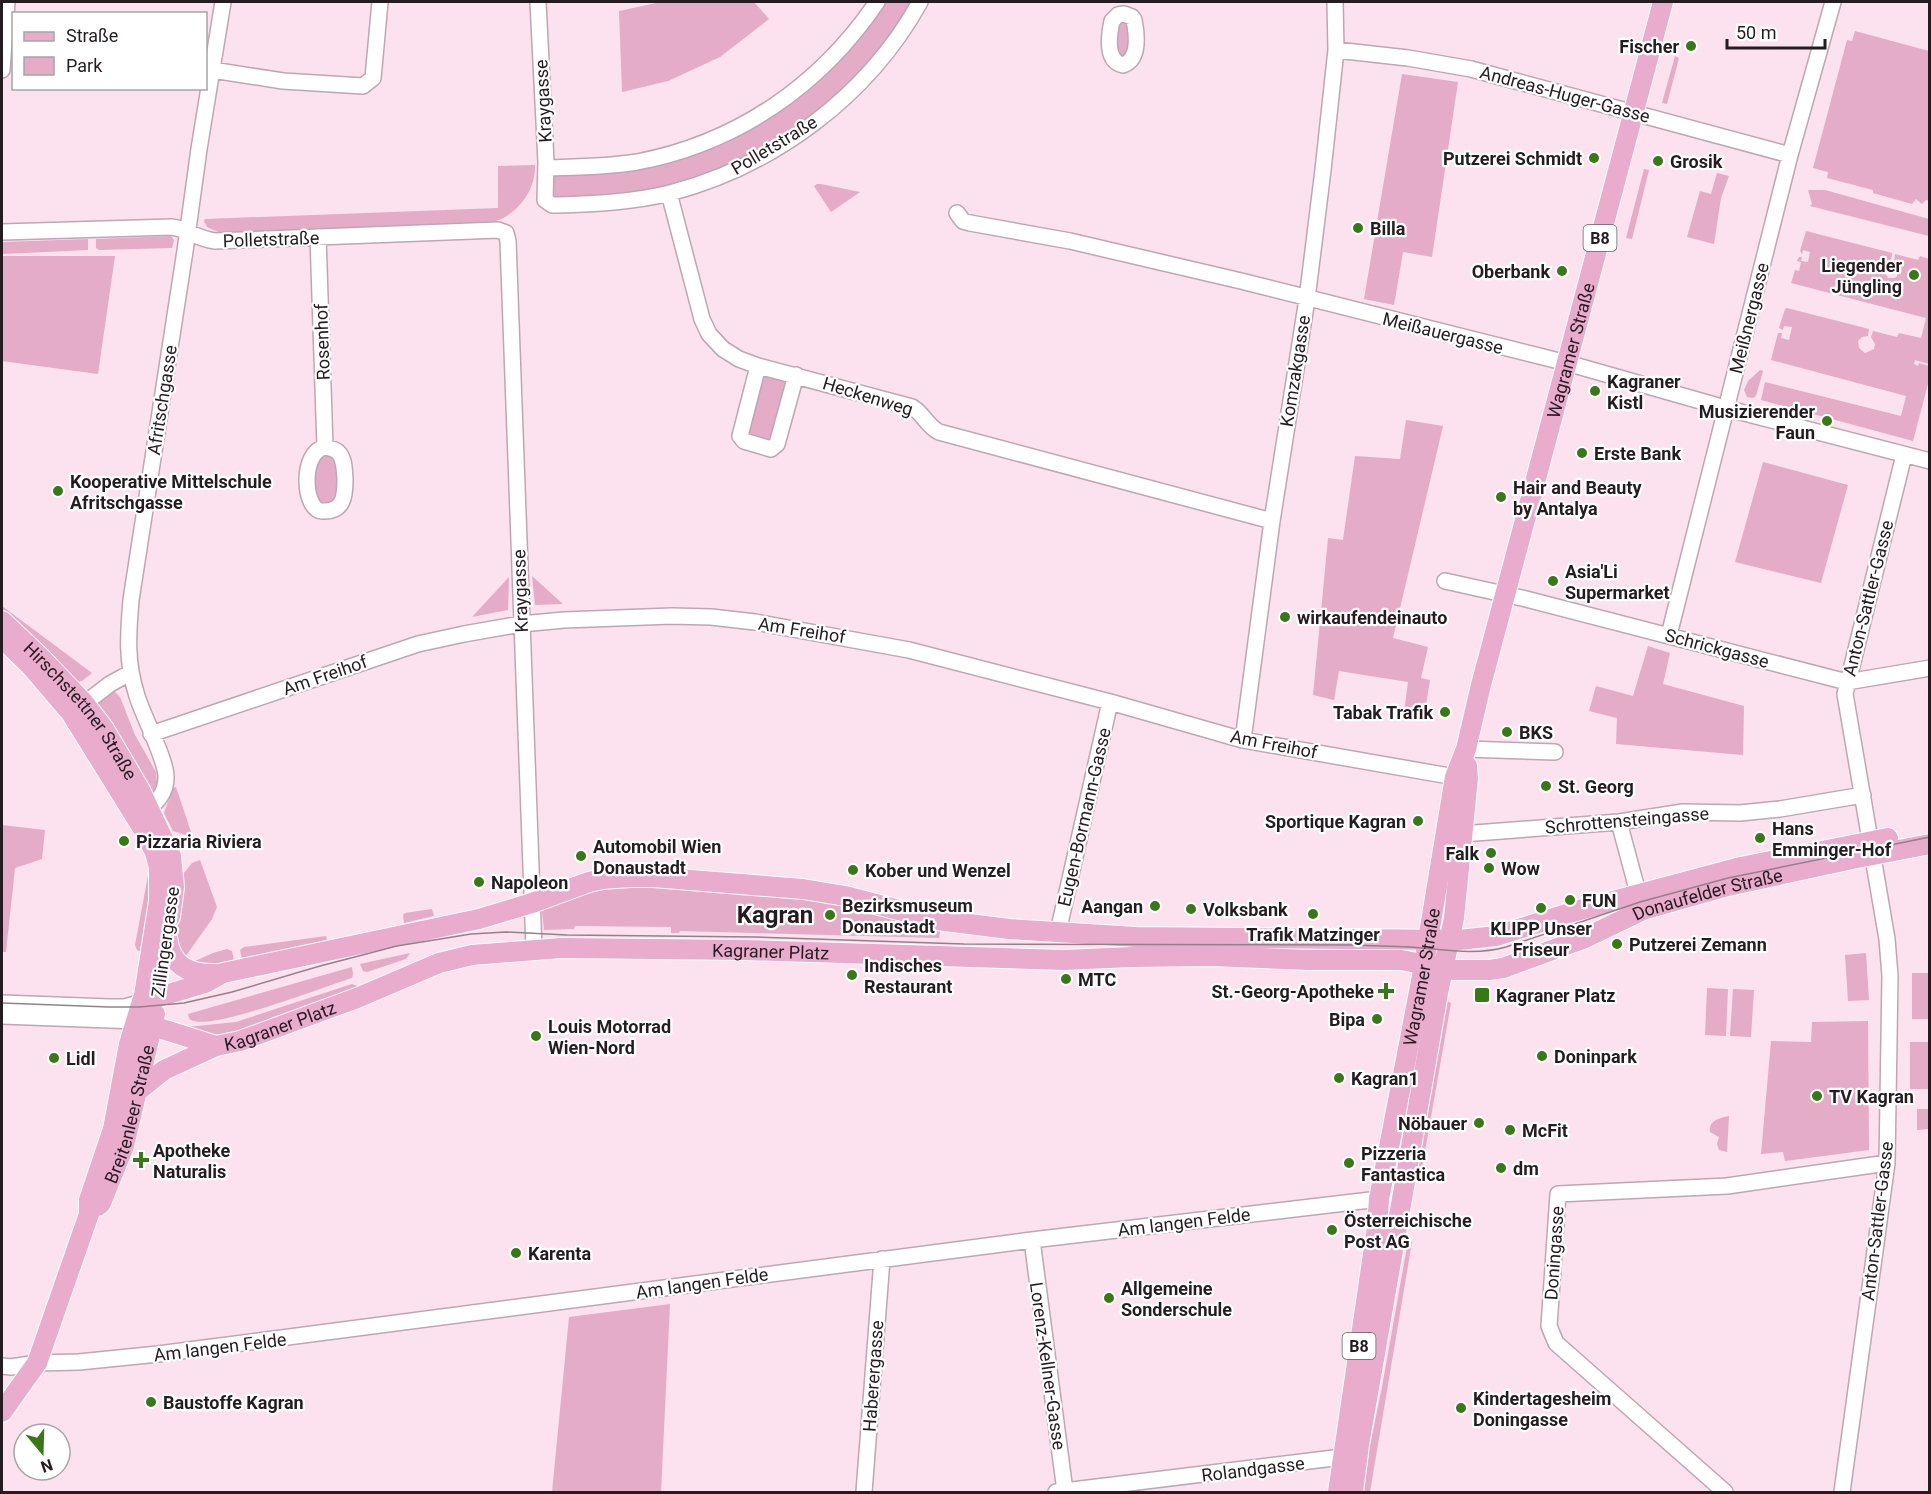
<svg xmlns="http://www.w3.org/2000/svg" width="1931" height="1494" viewBox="0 0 1931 1494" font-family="Roboto,sans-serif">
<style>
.green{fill:#e4acc7}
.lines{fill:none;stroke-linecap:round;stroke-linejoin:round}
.minor-casing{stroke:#c0a6b2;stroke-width:18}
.major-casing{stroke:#fff;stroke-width:22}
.minor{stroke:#fff;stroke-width:15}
.major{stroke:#e9accd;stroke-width:20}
.tram{stroke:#93818a;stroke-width:1.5}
.poi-dot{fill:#387917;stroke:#fff;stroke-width:2}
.labels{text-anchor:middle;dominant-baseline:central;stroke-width:4.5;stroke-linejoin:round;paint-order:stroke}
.shield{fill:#fff;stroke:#666064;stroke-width:1.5}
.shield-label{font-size:16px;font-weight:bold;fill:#251c21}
.poi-label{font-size:18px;font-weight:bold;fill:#251c21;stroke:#fff;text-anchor:start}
.street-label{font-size:18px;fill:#251c21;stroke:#fff}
.district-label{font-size:24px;font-weight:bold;fill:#251c21;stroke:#fff}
</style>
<rect width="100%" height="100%" fill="#fce1ee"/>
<path class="green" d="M 661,2 L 754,2 L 769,19 L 720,57 L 668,81 L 622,92 L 619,11 Z
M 882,2 L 915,2 L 869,67 L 818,114 L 755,156 L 674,186 L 581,200 L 552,197 L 552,174 L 598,171 L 760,121 Z
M 1128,21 L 1130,54 L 1120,57 L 1117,54 L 1117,23 Z
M 1855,31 L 1929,51 L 1929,201 L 1926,200 L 1922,204 L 1916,199 L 1912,204 L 1873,193 L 1873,190 L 1827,178 L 1828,172 L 1813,168 L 1847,40 L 1852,41 Z
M 1675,56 L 1679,58 L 1667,104 L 1662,103 Z
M 1402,74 L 1458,82 L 1432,257 L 1403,252 L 1394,305 L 1364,299 Z
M 535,165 C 536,189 519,213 496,221 L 496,225 L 218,235 L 218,232 L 207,227 L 204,221 L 205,219 L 498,208 L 498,166 Z
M 1644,169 L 1649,170 L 1632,239 L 1626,238 Z
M 1717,173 L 1729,176 L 1721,198 L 1714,244 L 1687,237 L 1700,191 L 1711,194 Z
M 817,184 L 821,184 L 860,192 L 831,212 L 814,186 Z
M 1808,190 L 1825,190 L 1929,219 L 1929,236 L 1810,206 L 1812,204 Z
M 1806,231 L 1892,253 L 1891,263 L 1885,268 L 1884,271 L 1888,278 L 1895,278 L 1897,276 L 1898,268 L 1894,263 L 1895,254 L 1918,260 L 1920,256 L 1929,259 L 1929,364 L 1915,360 L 1914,364 L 1918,366 L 1919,363 L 1929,366 L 1929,380 L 1913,441 L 1761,400 L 1765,382 L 1901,416 L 1906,396 L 1771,360 L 1778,333 L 1782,333 L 1781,338 L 1789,340 L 1792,327 L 1784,326 L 1783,330 L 1779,328 L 1785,309 L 1787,308 L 1869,329 L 1868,336 L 1862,337 L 1858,341 L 1859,348 L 1865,353 L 1874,349 L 1875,344 L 1871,337 L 1873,331 L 1897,337 L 1899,333 L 1921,338 L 1926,318 L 1791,283 L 1795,270 L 1799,271 L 1801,262 L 1797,261 L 1799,257 L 1802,257 L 1801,261 L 1808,262 L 1810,252 L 1803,250 L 1802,254 L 1800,251 Z
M 171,236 L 174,240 L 172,248 L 99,250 L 96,248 L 96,239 Z
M 88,239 L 88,250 L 2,254 L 2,242 Z
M 2,256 L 115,256 L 98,374 L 2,361 Z
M 1760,370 L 1763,371 L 1756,396 L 1753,398 L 1747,397 L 1744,390 L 1748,381 Z
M 761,372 L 790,380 L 773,444 L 744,436 Z
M 1406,420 L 1443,426 L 1393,638 L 1428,647 L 1421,678 L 1430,680 L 1424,718 L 1404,713 L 1408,682 L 1339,671 L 1334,700 L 1313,695 L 1328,538 L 1343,540 L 1355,456 L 1400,459 Z
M 328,453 L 337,460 L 340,496 L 327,506 L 315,499 L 314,460 Z
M 1763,462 L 1848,485 L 1821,583 L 1735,562 Z
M 532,576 L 563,604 L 535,605 Z
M 509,577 L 508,610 L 472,617 Z
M 2,606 L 92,673 L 82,681 L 77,682 L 67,669 L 65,670 L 2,616 Z
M 1648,646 L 1670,653 L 1663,684 L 1744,706 L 1743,755 L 1616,744 L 1617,718 L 1589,711 L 1596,686 L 1633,696 Z
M 112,689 L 120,697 L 135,735 L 156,772 L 157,783 L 153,792 L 150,793 L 93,705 Z
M 176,787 L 191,832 L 186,835 L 173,831 L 164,813 L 173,788 Z
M 2,825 L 45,830 L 42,859 L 15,868 L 6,952 L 2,952 Z
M 200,860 L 217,907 L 212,919 L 183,960 L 173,943 L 184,873 L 192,863 Z
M 149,870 L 151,870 L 153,877 L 145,953 L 137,950 L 135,945 Z
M 628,882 L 787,892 L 941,926 L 939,938 L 680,931 L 679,933 L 671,933 L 671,927 L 575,926 L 574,929 L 544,930 L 542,912 L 545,908 L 602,885 Z
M 432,909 L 434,916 L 404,923 L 403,915 L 405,913 Z
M 326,936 L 327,941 L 242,959 L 240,950 L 244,947 Z
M 227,949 L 232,951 L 234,961 L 212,967 L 193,962 L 213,953 Z
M 410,953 L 406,959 L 367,972 L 363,971 L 360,964 Z
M 1866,953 L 1869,1000 L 1848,1001 L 1845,955 Z
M 352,967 L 353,974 L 352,978 C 323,987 218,1028 194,1021 C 189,1020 189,1018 188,1014 Z
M 1912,973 L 1929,973 L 1929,1019 L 1912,1019 Z
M 352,984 L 357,986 L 359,993 L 222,1038 L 187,1027 L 236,1022 Z
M 1707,988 L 1728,989 L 1726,1036 L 1705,1035 Z
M 1733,989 L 1754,990 L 1751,1037 L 1730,1036 Z
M 1447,1001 L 1451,1003 L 1421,1174 L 1417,1174 Z
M 1868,1021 L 1869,1150 L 1785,1161 L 1783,1152 L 1761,1154 L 1771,1041 L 1811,1042 L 1812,1022 Z
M 1910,1042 L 1929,1042 L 1929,1089 L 1910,1089 Z
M 1917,1109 L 1929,1109 L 1929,1129 L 1917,1130 Z
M 1729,1116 L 1727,1152 L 1719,1150 L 1717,1144 L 1719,1137 L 1710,1132 C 1708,1121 1719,1118 1729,1116 Z
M 1408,1241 L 1412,1242 L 1370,1492 L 1363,1492 L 1370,1445 L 1382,1387 Z
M 670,1304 L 661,1492 L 552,1492 L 569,1317 Z"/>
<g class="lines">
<defs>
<path id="minor" d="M 538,2 L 546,162 L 545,200 L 552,205 L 557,205 C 595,204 633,202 670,193 C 774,166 868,96 920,2
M 1124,14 L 1132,17 L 1134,20 C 1137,35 1140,59 1123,65 C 1105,61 1109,35 1112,21 L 1118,15 Z
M 1336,50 L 1408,58 L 1471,69 L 1790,155
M 206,69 L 283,81 L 363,86 L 373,78 L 380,2
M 2,70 L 7,2
M 546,168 C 576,167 607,167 637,162 C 737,143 820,86 877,2
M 669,193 L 702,319 L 709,334 L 723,349 L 739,359 L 758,366 L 912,407 C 923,413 927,426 939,432 L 1272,521
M 957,213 L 963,221 L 970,223 L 1070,241 L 1241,281 L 1567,363 L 1725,408 L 1930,461
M 2,232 L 172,227 C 188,229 197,239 215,241 L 498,230 L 506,233 L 508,241 L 534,949
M 318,237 L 325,447
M 758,366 L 740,436 L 744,441 L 771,449 L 777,444 L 796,375
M 325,447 C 330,448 334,449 338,452 C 345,459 344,470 345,479 C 345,496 344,512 322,511 C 303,510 300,452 325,447 Z
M 1445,581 L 1526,599 L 1847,682 L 1930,668
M 1669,635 L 1790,155 L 1833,2
M 76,710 L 110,684 L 130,673
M 151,734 L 418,644 L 464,634 L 521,624 L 564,620 L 672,616 L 711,617 L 755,622 L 909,650 L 1110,702 L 1243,740 L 1455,777
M 1243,740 L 1272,521 L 1307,299 L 1323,170 L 1336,50 L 1335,2
M 1466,749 L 1555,752
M 141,814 C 154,806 166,795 166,778 C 167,761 143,716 137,696 C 126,662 128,635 131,600 L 185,251 L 199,149 L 223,2
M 1619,822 L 1641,904
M 1462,834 L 1619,822 L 1683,812 L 1740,813 L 1780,809 L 1863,795
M 1058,932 L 1110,702
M 2,1003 L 109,1007 L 125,1007 L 142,1002
M 2,1016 L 137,1021
M 1032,1240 L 1065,1491
M 2,1366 L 11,1367 L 37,1363 L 79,1362 L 158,1354 L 1032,1240 L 1379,1199 L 1401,1201
M 864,1492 L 882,1259
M 1056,1492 L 1342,1457
M 1725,1492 L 1556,1343 L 1549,1326 L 1558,1194 L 1727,1186 L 1887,1163
M 1842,1492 L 1887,1163 L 1890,976 L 1887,939 L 1845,694 L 1904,455"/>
<g id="major">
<path id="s1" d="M 2,621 L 41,658 L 84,703 L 104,729 L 140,790 L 171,856 L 174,887 L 170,917"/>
<path d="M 2,638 L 30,665 L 71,713 L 143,829 L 155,852 L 159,868 L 159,901 L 144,995 L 129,1044 L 113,1129 L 89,1200 L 89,1214 L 37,1363 L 2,1412"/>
<path d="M 167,938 C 171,967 190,975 217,974"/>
<path d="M 142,1002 L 205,983 L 223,973 L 479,919 L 532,903 L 589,882 L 602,879 L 630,877 L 653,877 L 803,889 L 845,896 L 937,920 L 1009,929 L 1136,937 L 1459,940 L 1496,936 L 1576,911 L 1741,867 L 1888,838"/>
<path id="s2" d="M 137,1021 L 216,1046 L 240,1041 L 357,998 L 439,963 L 472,955 L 561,948 L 744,950 L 1064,960 L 1132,957 L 1212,956 L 1309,960 L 1401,960 L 1454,970 L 1489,970 L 1503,968 L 1585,938 L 1643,910 L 1728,886 L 1852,859 L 1930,844"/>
<path d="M 139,1090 L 164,1070 L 216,1046"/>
<path id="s3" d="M 98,1206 L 101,1203 L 124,1146 L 155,1014"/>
<path id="s4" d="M 1338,1492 L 1377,1227 L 1379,1199 L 1422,976 L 1455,777 L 1466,749 L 1481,685 L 1663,2"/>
<path d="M 1353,1492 L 1359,1445 L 1438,993 L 1454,918 L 1468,778 L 1467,766"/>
</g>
</defs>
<use href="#minor" class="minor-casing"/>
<use href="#major" class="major-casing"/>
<use href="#minor" class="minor"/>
<use href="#major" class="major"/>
<path class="tram" d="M 2,1003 L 109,1007 L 139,1007 L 184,1003 L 232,992 L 320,966 L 397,946 L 471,934 L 506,932 L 567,935 L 755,937 L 964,944 L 1353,945 C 1372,946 1391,946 1409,947 C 1442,949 1474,956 1506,947 L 1640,902 L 1728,878 L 1930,837"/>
</g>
<g class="poi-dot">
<circle cx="1691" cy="46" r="6"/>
<circle cx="1594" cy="158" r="6"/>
<circle cx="1658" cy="161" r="6"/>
<circle cx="1358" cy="228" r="6"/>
<circle cx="1562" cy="271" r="6"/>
<circle cx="1914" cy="275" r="6"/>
<circle cx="1595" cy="391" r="6"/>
<circle cx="1827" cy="421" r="6"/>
<circle cx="1582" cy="453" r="6"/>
<circle cx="58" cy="491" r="6"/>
<circle cx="1501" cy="497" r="6"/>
<circle cx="1553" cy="581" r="6"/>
<circle cx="1285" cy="617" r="6"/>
<circle cx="1445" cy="712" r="6"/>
<circle cx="1507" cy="732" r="6"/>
<circle cx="1546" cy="786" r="6"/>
<circle cx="1418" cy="821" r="6"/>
<circle cx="1760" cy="838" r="6"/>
<circle cx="124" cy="841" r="6"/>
<circle cx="1491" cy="853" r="6"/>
<circle cx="581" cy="856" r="6"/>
<circle cx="1489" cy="868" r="6"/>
<circle cx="853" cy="870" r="6"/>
<circle cx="479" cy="882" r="6"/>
<circle cx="1570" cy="900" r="6"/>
<circle cx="1155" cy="906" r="6"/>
<circle cx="1541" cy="908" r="6"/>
<circle cx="1191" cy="909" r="6"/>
<circle cx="1313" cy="914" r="6"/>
<circle cx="830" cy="915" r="6"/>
<circle cx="1617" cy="944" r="6"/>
<circle cx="852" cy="975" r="6"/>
<circle cx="1066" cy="979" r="6"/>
<path d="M1383 982h6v6h6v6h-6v6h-6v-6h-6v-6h6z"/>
<rect x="1474" y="987" width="16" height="16" rx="3"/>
<circle cx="1377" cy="1019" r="6"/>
<circle cx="536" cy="1036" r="6"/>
<circle cx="1542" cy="1056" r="6"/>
<circle cx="54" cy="1058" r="6"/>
<circle cx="1339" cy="1078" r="6"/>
<circle cx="1817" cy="1096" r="6"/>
<circle cx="1479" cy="1123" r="6"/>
<circle cx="1510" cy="1130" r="6"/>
<path d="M138 1151h6v6h6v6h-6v6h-6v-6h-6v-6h6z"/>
<circle cx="1349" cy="1163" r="6"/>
<circle cx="1501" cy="1168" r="6"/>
<circle cx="1332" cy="1230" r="6"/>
<circle cx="516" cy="1253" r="6"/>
<circle cx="1109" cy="1298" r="6"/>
<circle cx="151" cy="1402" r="6"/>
<circle cx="1461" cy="1408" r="6"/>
</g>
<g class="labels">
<g class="shield">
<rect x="1583.5" y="225" width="33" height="26" rx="4.5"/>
<rect x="1342.5" y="1333" width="33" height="26" rx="4.5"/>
</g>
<g class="shield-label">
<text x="1600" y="238">B8</text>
<text x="1359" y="1346">B8</text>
</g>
<g class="poi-label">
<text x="1679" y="46" text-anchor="end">Fischer</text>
<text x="1582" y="158" text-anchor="end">Putzerei Schmidt</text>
<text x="1670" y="161">Grosik</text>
<text x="1370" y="228">Billa</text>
<text x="1902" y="265" text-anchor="end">Liegender<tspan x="1902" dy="21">Jüngling</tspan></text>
<text x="1550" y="271" text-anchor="end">Oberbank</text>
<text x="1607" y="381">Kagraner<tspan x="1607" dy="21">Kistl</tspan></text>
<text x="1815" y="411" text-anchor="end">Musizierender<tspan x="1815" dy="21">Faun</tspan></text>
<text x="1594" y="453">Erste Bank</text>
<text x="70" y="481">Kooperative Mittelschule<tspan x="70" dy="21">Afritschgasse</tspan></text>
<text x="1513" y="487">Hair and Beauty<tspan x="1513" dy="21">by Antalya</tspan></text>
<text x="1565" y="571">Asia'Li<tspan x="1565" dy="21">Supermarket</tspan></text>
<text x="1297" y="617">wirkaufendeinauto</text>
<text x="1433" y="712" text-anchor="end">Tabak Trafik</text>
<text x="1519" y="732">BKS</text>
<text x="1558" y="786">St. Georg</text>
<text x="1406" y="821" text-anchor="end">Sportique Kagran</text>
<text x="1772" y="828">Hans<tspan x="1772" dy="21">Emminger-Hof</tspan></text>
<text x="136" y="841">Pizzaria Riviera</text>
<text x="593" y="846">Automobil Wien<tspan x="593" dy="21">Donaustadt</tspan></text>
<text x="1479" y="853" text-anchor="end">Falk</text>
<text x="1501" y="868">Wow</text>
<text x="865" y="870">Kober und Wenzel</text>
<text x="491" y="882">Napoleon</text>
<text x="1582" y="900">FUN</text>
<text x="842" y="905">Bezirksmuseum<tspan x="842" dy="21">Donaustadt</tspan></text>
<text x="1143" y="906" text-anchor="end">Aangan</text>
<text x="1203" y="909">Volksbank</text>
<text x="1541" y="928" text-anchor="middle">KLIPP Unser<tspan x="1541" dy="21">Friseur</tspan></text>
<text x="1313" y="934" text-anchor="middle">Trafik Matzinger</text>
<text x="1629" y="944">Putzerei Zemann</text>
<text x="864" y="965">Indisches<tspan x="864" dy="21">Restaurant</tspan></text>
<text x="1078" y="979">MTC</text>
<text x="1374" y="991" text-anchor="end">St.-Georg-Apotheke</text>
<text x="1496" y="995">Kagraner Platz</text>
<text x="1365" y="1019" text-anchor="end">Bipa</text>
<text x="548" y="1026">Louis Motorrad<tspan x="548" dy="21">Wien-Nord</tspan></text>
<text x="1554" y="1056">Doninpark</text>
<text x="66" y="1058">Lidl</text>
<text x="1351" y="1078">Kagran1</text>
<text x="1829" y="1096">TV Kagran</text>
<text x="1467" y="1123" text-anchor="end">Nöbauer</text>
<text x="1522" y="1130">McFit</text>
<text x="153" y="1150">Apotheke<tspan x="153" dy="21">Naturalis</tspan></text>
<text x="1361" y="1153">Pizzeria<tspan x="1361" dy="21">Fantastica</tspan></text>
<text x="1513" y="1168">dm</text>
<text x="1344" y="1220">Österreichische<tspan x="1344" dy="21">Post AG</tspan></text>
<text x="528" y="1253">Karenta</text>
<text x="1121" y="1288">Allgemeine<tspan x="1121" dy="21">Sonderschule</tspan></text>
<text x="1473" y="1398">Kindertagesheim<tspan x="1473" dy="21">Doningasse</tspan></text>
<text x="163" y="1402">Baustoffe Kagran</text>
</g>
<g class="street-label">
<text transform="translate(1565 94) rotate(15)">Andreas-Huger-Gasse</text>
<text transform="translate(543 101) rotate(-93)">Kraygasse</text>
<text transform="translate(774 145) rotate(-31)">Polletstraße</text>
<text transform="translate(271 239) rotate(-2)">Polletstraße</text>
<text transform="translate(1749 318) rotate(-76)">Meißnergasse</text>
<text transform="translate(1443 333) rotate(14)">Meißauergasse</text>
<text transform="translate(322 342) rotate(-92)">Rosenhof</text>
<text stroke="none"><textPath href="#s4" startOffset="1167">Wagramer Straße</textPath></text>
<text transform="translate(1295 371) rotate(-81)">Komzakgasse</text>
<text transform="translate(868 396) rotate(17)">Heckenweg</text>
<text transform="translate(162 400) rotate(-81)">Afritschgasse</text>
<text transform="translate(520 591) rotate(-92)">Kraygasse</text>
<text transform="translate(1868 598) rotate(-76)">Anton-Sattler-Gasse</text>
<text transform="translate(802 630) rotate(9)">Am Freihof</text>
<text transform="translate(1717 648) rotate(15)">Schrickgasse</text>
<text transform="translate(325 675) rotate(-19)">Am Freihof</text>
<text stroke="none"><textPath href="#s1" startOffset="120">Hirschstettner Straße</textPath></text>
<text transform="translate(1274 744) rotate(11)">Am Freihof</text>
<text transform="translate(1084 817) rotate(-77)">Eugen-Bormann-Gasse</text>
<text transform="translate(1627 820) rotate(-5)">Schrottensteingasse</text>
<text stroke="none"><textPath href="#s2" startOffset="1606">Donaufelder Straße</textPath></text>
<text transform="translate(165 942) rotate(-82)">Zillingergasse</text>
<text stroke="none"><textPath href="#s2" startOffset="654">Kagraner Platz</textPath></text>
<text stroke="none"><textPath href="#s4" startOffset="522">Wagramer Straße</textPath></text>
<text stroke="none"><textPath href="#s2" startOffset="150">Kagraner Platz</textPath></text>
<text stroke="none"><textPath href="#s3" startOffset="98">Breitenleer Straße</textPath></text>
<text transform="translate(1877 1221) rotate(-83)">Anton-Sattler-Gasse</text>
<text transform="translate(1184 1222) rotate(-7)">Am langen Felde</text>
<text transform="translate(1554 1253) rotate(-86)">Doningasse</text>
<text transform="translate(702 1283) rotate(-8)">Am langen Felde</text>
<text transform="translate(220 1347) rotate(-7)">Am langen Felde</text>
<text transform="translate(1048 1366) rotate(82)">Lorenz-Kellner-Gasse</text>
<text transform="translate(873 1376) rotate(-86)">Haberergasse</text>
<text transform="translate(1253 1469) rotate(-7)">Rolandgasse</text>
</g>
<g class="district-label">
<text x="775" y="915">Kagran</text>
</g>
</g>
<rect width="1931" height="1494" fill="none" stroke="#251c21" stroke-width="6"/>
<rect x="12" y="12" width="195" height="78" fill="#ffffff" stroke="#a8a4a6" stroke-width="1.5"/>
<rect x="24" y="32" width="30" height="9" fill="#e9accd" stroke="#a8a4a6" stroke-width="1.5"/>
<text x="66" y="42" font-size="18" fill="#251c21">Straße</text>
<rect x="24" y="57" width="30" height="18" fill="#e4acc7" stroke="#a8a4a6" stroke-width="1.5"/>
<text x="66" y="72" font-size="18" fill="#251c21">Park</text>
<g transform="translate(42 1452) rotate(161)"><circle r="28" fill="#ffffff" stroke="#a8a4a6" stroke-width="1.5"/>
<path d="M0-4.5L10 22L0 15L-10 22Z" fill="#387917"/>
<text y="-9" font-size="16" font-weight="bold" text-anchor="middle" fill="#251c21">N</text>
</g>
<path d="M1727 39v9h98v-9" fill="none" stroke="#251c21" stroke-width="3"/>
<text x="1736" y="39" font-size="18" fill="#251c21" stroke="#ffffff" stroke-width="4.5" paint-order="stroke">50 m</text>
</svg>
